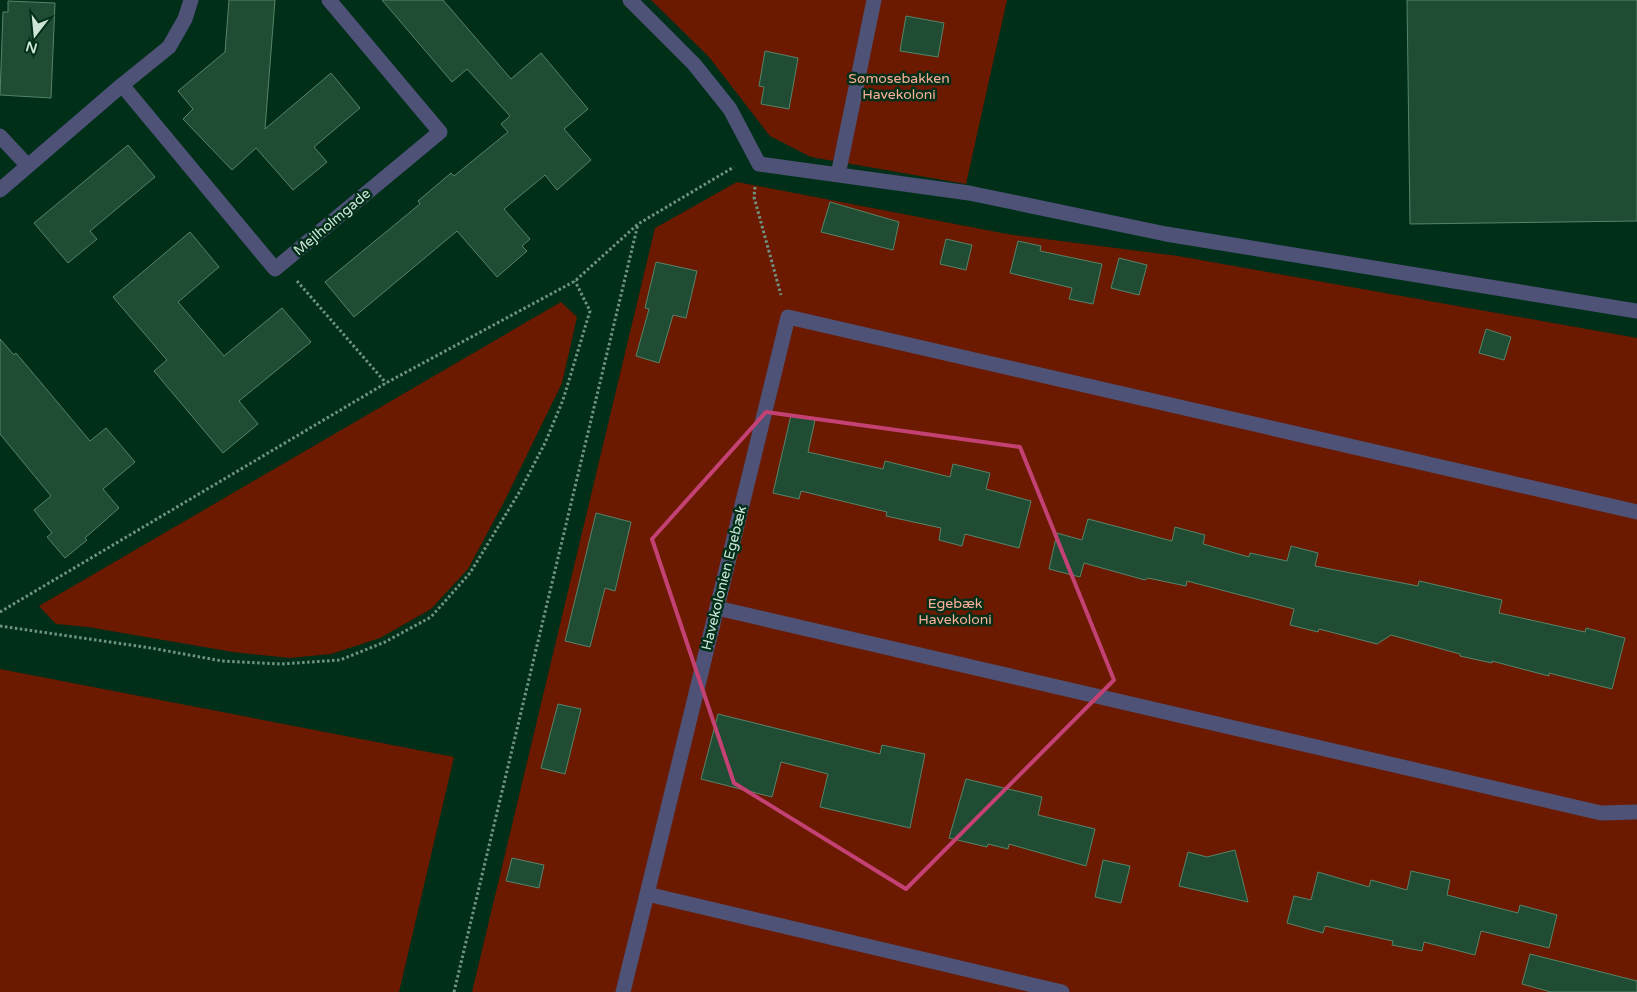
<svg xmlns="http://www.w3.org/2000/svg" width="1637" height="992" viewBox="0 0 1637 992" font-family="'Varela Round',sans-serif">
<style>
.green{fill:#6b1a00}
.building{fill:#1f4c33;stroke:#568469}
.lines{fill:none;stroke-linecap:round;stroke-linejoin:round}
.path{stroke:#719381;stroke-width:3;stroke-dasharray:2.5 2.5;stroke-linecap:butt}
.minor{stroke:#4d5276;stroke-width:15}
.marked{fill:none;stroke:#c44174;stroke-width:4;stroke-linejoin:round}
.labels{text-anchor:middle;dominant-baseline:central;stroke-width:5;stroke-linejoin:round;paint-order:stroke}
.park-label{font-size:14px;fill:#fdaf98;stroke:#002f19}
.street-label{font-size:14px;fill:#cde5d6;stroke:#002f19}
</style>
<rect width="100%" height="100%" fill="#002f19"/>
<path class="green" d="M 651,0 L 1007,0 L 966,184 L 811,157 L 770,136 L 709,57 Z
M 737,182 L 1007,234 L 1178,256 L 1637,338 L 1637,992 L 472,992 L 655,228 Z
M 561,302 L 577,317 L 562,383 L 504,502 L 468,569 L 431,609 L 380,638 L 331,654 L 290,658 L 233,652 L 88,627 L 56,624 L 39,606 Z
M 0,669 L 454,757 L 399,992 L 0,992 Z"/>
<path class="building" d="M 229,0 L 275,0 L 265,129 L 331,73 L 360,108 L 314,147 L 327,162 L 293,190 L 256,148 L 232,170 L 183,119 L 193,109 L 178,91 L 225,52 Z
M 382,0 L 443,0 L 511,79 L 541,53 L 588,109 L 564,129 L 591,160 L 557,190 L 545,175 L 504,209 L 530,239 L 522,246 L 527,251 L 497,277 L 457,231 L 354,317 L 325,282 L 420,204 L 418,201 L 451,173 L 454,176 L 508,132 L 501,124 L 510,116 L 467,69 L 452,82 Z
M 1407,0 L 1637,0 L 1637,221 L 1410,224 Z
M 8,1 L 55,3 L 51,98 L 0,95 L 3,12 L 8,12 Z
M 906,16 L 944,23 L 938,57 L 900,51 Z
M 765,51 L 798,58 L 789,109 L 761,104 L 764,87 L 759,86 Z
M 128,145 L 155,177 L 90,231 L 97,239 L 68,263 L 34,223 Z
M 830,202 L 899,222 L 893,250 L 821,232 Z
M 190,232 L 219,267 L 178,302 L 224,356 L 282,308 L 311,342 L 239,401 L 258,424 L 223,453 L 154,371 L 167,360 L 113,297 Z
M 946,239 L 972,245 L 966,270 L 940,264 Z
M 1018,241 L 1041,246 L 1040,251 L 1102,264 L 1093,304 L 1069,299 L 1072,288 L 1010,273 Z
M 1119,258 L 1147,265 L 1139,295 L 1111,288 Z
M 656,262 L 697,271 L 686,318 L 673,315 L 659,363 L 636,356 L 649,309 L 645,308 Z
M 1486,329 L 1511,337 L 1504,360 L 1479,353 Z
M 0,339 L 14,355 L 16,353 L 90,441 L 106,428 L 135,462 L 103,489 L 119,508 L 85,538 L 87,540 L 65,558 L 47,537 L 52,533 L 34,510 L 51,496 L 0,434 Z
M 791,415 L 815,420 L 808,452 L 883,469 L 885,461 L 950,477 L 953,464 L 990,473 L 986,489 L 1031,501 L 1019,548 L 965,534 L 962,546 L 939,540 L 941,528 L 886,516 L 887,512 L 801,491 L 799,499 L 773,493 Z
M 596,513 L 631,522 L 615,591 L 605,588 L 590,647 L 565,641 Z
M 1088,519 L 1172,541 L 1175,527 L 1205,535 L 1203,544 L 1249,557 L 1250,553 L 1287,561 L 1291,546 L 1318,553 L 1315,566 L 1418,586 L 1419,581 L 1502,600 L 1499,613 L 1585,632 L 1586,628 L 1625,638 L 1612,689 L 1549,673 L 1549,676 L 1492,661 L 1492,663 L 1460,656 L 1460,654 L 1391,635 L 1377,644 L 1319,629 L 1318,632 L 1290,625 L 1294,609 L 1187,581 L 1186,586 L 1148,578 L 1145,580 L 1084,563 L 1080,577 L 1049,569 L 1057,533 L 1082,540 Z
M 558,704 L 581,709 L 565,774 L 541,768 Z
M 718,714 L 880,754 L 882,745 L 925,754 L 910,828 L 820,807 L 828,774 L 781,762 L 772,797 L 701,779 Z
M 966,779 L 1042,797 L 1038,815 L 1095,829 L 1086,866 L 1009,844 L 1008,849 L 988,844 L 987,847 L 949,838 Z
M 1235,850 L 1248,902 L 1179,886 L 1188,852 L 1207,857 Z
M 512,858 L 544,865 L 539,888 L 506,881 Z
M 1103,860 L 1130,866 L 1121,903 L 1095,897 Z
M 1411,871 L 1450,880 L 1447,895 L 1518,913 L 1520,905 L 1557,915 L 1549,948 L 1481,931 L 1475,955 L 1424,942 L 1422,951 L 1392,945 L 1393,941 L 1325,926 L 1323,933 L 1287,923 L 1294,896 L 1311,900 L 1318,872 L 1369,887 L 1371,880 L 1407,890 Z
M 1530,954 L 1637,981 L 1637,992 L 1551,992 L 1522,984 Z"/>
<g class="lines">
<path class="path" d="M 755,187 L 754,197 L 781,295
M 297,281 L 386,383
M 0,612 L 386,383 L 575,281 L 638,224 L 734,167
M 0,626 L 151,648 L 222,661 L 281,664 L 340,660 L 385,642 L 431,617 L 470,573 L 520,491 L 545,443 L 563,400 L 590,311 L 575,281
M 454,992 L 638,224"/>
<path class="minor" d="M 630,0 L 694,64 L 730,109 L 759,164 L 969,193 L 1166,234 L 1637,311
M 122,85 L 275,269 L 440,132 L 329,0
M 0,136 L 28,166
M 838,175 L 874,0
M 0,190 L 122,85 L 169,47 L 185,19 L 191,0
M 717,608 L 1601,813 L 1637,812
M 647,894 L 1062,992
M 623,992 L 788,317 L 1637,512"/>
</g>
<path class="marked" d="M 766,412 L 1020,447 L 1114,680 L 906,889 L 734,783 L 652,539 Z"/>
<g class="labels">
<g class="park-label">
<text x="899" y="78">Sømosebakken<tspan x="899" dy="16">Havekoloni</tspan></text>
<text x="955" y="603">Egebæk<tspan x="955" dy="16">Havekoloni</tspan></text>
</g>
<g class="street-label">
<text transform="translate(332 222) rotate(-40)">Mejlholmgade</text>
<text transform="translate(724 578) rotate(-76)">Havekolonien Egebæk</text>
</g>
</g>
<g transform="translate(35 35) rotate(196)" stroke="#002f19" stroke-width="4" paint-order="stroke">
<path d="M0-4L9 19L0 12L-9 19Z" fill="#cde5d6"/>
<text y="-8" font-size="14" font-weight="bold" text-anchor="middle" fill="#cde5d6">N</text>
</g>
</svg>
